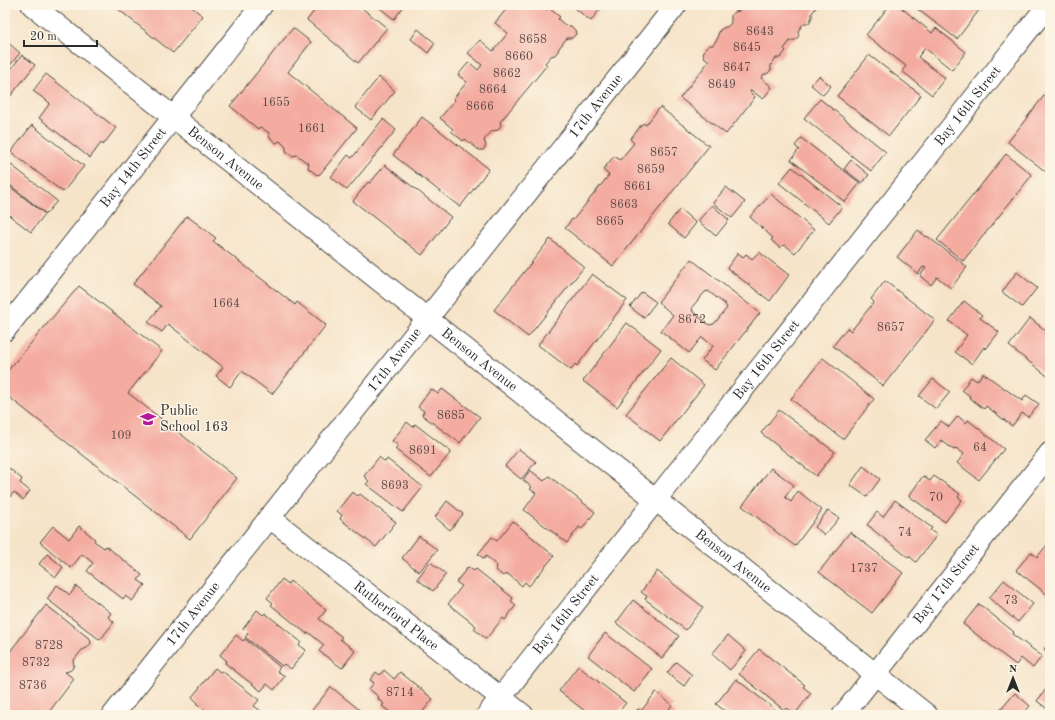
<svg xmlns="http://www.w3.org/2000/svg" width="1055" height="720" viewBox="0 0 1055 720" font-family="'Old Standard TT',serif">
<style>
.building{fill:#f4aba0;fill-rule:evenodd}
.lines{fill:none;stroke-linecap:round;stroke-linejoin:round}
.street-casing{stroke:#494743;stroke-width:23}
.street{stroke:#fff;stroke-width:21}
.labels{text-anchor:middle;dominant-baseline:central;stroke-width:3;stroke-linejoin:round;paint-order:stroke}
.number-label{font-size:12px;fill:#5d4b48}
.street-label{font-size:14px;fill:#2b2b2b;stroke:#fcf5e5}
.poi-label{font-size:14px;fill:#2b2b2b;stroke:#fcf5e5;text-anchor:start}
</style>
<rect width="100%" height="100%" fill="#fcf5e5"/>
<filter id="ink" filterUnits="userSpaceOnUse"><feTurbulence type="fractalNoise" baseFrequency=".025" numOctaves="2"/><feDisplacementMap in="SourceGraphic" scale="8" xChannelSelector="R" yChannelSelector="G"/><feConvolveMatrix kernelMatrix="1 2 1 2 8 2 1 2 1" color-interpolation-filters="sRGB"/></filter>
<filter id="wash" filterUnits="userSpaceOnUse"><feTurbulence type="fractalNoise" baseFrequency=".012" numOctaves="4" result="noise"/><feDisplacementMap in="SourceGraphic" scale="16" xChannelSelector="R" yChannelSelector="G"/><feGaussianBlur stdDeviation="0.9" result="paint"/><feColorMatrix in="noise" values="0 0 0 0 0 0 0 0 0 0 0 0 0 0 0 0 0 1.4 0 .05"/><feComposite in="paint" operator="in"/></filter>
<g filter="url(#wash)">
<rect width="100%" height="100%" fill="#f6e4c9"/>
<g id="blocks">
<path class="building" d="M 113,5 L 189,5 L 203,16 L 173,53 Z
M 319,5 L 358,5 L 387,28 L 358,63 L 307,20 Z
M 376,5 L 405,5 L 394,19 Z
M 515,5 L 541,5 L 547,10 L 549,8 L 560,17 L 558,19 L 567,27 L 568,26 L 571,26 L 575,30 L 576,34 L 572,38 L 567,38 L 559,48 L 558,51 L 555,55 L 551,56 L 545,63 L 547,65 L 500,122 L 501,125 L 498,130 L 492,131 L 484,140 L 486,146 L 483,150 L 479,150 L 465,139 L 463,141 L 451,131 L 453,129 L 440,118 L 455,100 L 453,99 L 467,82 L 458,75 L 469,62 L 478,70 L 482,65 L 468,53 L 480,40 L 493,51 L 508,33 L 495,23 L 508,7 L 512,9 Z
M 571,5 L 603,5 L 591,21 Z
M 744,5 L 818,5 L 812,13 L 812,17 L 809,23 L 804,23 L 798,31 L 799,36 L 795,40 L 790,41 L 784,49 L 786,51 L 780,58 L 776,58 L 771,65 L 771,70 L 767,74 L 764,74 L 761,78 L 772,87 L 763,99 L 751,90 L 750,92 L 755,97 L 726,134 L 680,98 L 709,61 L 704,57 L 703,54 L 705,49 L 710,45 L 713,45 L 718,38 L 718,35 L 720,30 L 725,27 L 727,27 L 731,23 L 731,16 L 732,14 L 735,12 L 739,11 Z
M 890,5 L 898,5 L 932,33 L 936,28 L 966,52 L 952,70 L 925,48 L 918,57 L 945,78 L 932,95 L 902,71 L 906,66 L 866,35 Z
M 918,5 L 983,5 L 957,39 L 916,8 Z
M 293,28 L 311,42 L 288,72 L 357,128 L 320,174 L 317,175 L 308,168 L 309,164 L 302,159 L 297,155 L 293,156 L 286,151 L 286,147 L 280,141 L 276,143 L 269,137 L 269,133 L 262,128 L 260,127 L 258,129 L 230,106 Z
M 418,29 L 435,43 L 428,53 L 411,39 Z
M 5,40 L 20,53 L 5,71 Z
M 22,55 L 35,65 L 5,103 L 5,77 Z
M 869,55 L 921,95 L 889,136 L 837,96 Z
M 46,74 L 116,128 L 103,145 L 101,143 L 90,158 L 39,118 L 50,103 L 33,91 Z
M 819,76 L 831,86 L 823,95 L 811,85 Z
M 379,77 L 395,91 L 371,120 L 355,107 Z
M 1050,88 L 1050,175 L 1008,142 Z
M 820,99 L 886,152 L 871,171 L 804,118 Z
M 660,107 L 709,146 L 613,266 L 565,228 L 572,219 L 573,220 L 609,175 L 603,170 L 614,156 L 620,160 L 634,143 L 630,139 L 643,123 L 646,125 Z
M 422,117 L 489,169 L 460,207 L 393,155 Z
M 383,119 L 396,130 L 347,190 L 331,177 L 348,155 L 352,158 Z
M 32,125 L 84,166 L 63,192 L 11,152 Z
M 801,138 L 860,183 L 845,202 L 791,160 L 799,149 L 795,146 Z
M 1006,154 L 1032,175 L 963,261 L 937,240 Z
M 5,160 L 57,201 L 46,214 L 5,181 Z
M 851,160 L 869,175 L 862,183 L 844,169 Z
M 385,165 L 451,217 L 422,255 L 353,201 L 368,182 L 370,183 Z
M 792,167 L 842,207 L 829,223 L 779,183 Z
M 5,183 L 45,214 L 31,232 L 5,212 Z
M 726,187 L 745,202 L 732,218 L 713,203 Z
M 771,194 L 814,230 L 795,253 L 785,245 L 784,246 L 783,245 L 780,248 L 771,240 L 773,238 L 750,217 Z
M 712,205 L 729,220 L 716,236 L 698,221 Z
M 680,209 L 696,223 L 684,238 L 668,224 Z
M 187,216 L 216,238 L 213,241 L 295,305 L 297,302 L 326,325 L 272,394 L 242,371 L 230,387 L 216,376 L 223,367 L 168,324 L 162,332 L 148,322 L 161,306 L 133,284 Z
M 918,230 L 926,237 L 927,236 L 967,267 L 951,288 L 937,277 L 931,285 L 920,276 L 926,268 L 923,267 L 918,274 L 897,257 Z
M 550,239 L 584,267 L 528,337 L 494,310 Z
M 759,252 L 789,275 L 770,301 L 727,268 L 738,253 L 743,257 L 746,254 L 752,259 Z
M 691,259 L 760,313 L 715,370 L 702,360 L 713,346 L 702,337 L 689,353 L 661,331 L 673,315 L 658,302 ZM 708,291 L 725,304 L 727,308 L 714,324 L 709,325 L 693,312 L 692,307 L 705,292 Z
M 1017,272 L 1037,288 L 1022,307 L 1002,292 Z
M 592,274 L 627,300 L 577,366 L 575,364 L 571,370 L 538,345 Z
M 885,281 L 935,320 L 883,386 L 833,346 L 847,328 L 851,331 L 874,302 L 871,299 Z
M 79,286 L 162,351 L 128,393 L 237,478 L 190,539 L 5,394 L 5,374 Z
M 642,292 L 656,302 L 644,318 L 630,307 Z
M 964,301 L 982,315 L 980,318 L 999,332 L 986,349 L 984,347 L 972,364 L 955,352 L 967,335 L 949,321 Z
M 1030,318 L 1050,334 L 1050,378 L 1009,346 Z
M 627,323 L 661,349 L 617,407 L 583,381 Z
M 671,358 L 704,385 L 660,441 L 626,414 Z
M 823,358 L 874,399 L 843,439 L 791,399 Z
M 983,373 L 1022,401 L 1026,395 L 1039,404 L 1028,417 L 1022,413 L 1012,426 L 986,406 L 984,409 L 969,397 L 970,396 L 962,390 L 971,377 L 977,381 Z
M 933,379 L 950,392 L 936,409 L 919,396 Z
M 431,389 L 438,394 L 442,389 L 480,417 L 460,443 L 422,415 L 424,411 L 418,407 Z
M 779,410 L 835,452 L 816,476 L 761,433 Z
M 958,416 L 966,423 L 968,420 L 1004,449 L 979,480 L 957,463 L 964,454 L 956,448 L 954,450 L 941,440 L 935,448 L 925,440 L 941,421 L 949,427 Z
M 407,422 L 413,427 L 415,424 L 451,452 L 431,477 L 395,449 L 398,445 L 392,441 Z
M 519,449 L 536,462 L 521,479 L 505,466 Z
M 379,457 L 385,462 L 387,459 L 423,487 L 403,512 L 366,484 L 369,481 L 364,476 Z
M 5,465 L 22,479 L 20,483 L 30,491 L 23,500 L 14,492 L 5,503 Z
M 863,466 L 880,479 L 867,497 L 850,485 Z
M 771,468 L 794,485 L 785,497 L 791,502 L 798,491 L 822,510 L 795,546 L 742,506 Z
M 530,470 L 544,481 L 549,476 L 595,512 L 582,529 L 579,527 L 567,543 L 524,510 L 536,493 L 530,489 L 532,487 L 523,480 Z
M 923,476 L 930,481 L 934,476 L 960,494 L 958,497 L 962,500 L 945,522 L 909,496 Z
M 352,492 L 358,496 L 360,494 L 396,522 L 376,547 L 340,519 L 342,515 L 337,511 Z
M 895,500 L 932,528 L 930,530 L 937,535 L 916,562 L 909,556 L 909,558 L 872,529 L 872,528 L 867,525 L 877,512 L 883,517 Z
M 447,501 L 463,514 L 450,530 L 435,517 Z
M 828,510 L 839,518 L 825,535 L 815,527 Z
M 513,521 L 554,556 L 529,586 L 525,582 L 522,586 L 508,574 L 503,576 L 496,570 L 497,566 L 486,556 L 484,559 L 478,554 L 492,537 L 497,541 Z
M 53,526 L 69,539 L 79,526 L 95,539 L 94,541 L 104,548 L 106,546 L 142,575 L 138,580 L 145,585 L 132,601 L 125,596 L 123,599 L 87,571 L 93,563 L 82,554 L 71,568 L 40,542 Z
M 850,532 L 903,573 L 872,613 L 819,572 Z
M 419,536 L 437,550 L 419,572 L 402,558 Z
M 1047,545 L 1050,548 L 1049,596 L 1016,570 L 1031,552 L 1037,557 Z
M 47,554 L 63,567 L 56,577 L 39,564 Z
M 430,562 L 446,574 L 433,591 L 417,579 Z
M 468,567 L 474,571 L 476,569 L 513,598 L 511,601 L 516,605 L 505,620 L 503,618 L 486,639 L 474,629 L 476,626 L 448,604 L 462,586 L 456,582 Z
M 657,571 L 703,607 L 686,630 L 645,599 L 647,596 L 641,592 Z
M 282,579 L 288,584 L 290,581 L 326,610 L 319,619 L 342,637 L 340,639 L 355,651 L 342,668 L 319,651 L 324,645 L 308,632 L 307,634 L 271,605 L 273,603 L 267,598 Z
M 1004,580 L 1033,604 L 1018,622 L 989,598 Z
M 57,585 L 70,595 L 76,586 L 111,613 L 108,617 L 114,622 L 100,640 L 47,599 Z
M 633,600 L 679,636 L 662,658 L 616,623 Z
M 979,604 L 1014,632 L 1012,634 L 1042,656 L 1033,668 L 1021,658 L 1016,665 L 963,624 Z
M 46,605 L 90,639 L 91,643 L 87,648 L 82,650 L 73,661 L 74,665 L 72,669 L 69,671 L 65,672 L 74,679 L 49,712 L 52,714 L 51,715 L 9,715 L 5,712 L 5,658 Z
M 257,610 L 263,615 L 265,613 L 301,642 L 299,645 L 306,650 L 291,669 L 284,664 L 282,666 L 245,637 L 248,634 L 243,629 Z
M 605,633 L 652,669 L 634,692 L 588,656 Z
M 236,635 L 243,641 L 245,639 L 280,667 L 277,671 L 285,676 L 274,690 L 267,684 L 261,691 L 225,663 L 227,661 L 220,655 Z
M 728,635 L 746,651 L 730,670 L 712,654 Z
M 1050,641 L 1050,654 L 1044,649 Z
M 759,649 L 805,685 L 803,687 L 811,693 L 795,714 L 786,708 L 784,710 L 739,674 Z
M 676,662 L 692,675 L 684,686 L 667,673 Z
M 578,666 L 626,703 L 616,715 L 590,715 L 559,691 Z
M 215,668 L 220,672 L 222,671 L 259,700 L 254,706 L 266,715 L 211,715 L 196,703 L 197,702 L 192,697 Z
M 384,670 L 394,679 L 400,672 L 433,699 L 420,715 L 394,715 L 382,706 L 384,704 L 378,699 L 379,697 L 369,689 L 374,683 L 370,680 L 376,672 L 380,675 Z
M 736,679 L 781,714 L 780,715 L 730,715 L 716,704 Z
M 1050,684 L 1050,711 L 1037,701 Z
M 331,687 L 366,715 L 308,715 Z
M 656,692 L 672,705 L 669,709 L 677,715 L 633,715 L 638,709 L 641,711 Z
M 1015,693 L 1030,706 L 1022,715 L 1000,715 L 998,713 Z"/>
</g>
</g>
<g filter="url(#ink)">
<use href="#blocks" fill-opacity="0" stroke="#494743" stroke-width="1"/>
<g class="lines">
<defs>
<g id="street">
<path id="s1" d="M 32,5 L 927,715"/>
<path id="s2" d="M 5,330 L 262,5"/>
<path id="s3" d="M 269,517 L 523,715"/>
<path id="s4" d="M 113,715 L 676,5"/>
<path id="s5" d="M 487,715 L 691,455 L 1048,5"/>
<path id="s6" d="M 843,715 L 1050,453"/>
</g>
</defs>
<use href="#street" class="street-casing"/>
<use href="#street" class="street"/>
</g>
</g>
<defs>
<symbol id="school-bare" viewBox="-9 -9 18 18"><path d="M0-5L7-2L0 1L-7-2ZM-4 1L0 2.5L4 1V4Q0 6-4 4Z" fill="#b5179e" stroke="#fcf5e5" stroke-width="2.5" paint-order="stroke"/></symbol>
</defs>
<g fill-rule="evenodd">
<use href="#school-bare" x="137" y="408" width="22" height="22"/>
</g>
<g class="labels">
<g class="number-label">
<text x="760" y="32">8643</text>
<text x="533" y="40">8658</text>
<text x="747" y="48">8645</text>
<text x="519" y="57">8660</text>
<text x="737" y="68">8647</text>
<text x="507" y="74">8662</text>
<text x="722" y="85">8649</text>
<text x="493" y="90">8664</text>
<text x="276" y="103">1655</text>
<text x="480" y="107">8666</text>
<text x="312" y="129">1661</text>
<text x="664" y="153">8657</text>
<text x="651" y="170">8659</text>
<text x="638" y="187">8661</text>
<text x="624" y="205">8663</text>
<text x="610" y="222">8665</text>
<text x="226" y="304">1664</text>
<text x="692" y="320">8672</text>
<text x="891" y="328">8657</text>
<text x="451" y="416">8685</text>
<text x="121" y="436">109</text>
<text x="980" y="448">64</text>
<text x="423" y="451">8691</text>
<text x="395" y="486">8693</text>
<text x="936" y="498">70</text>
<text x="905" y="533">74</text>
<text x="864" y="569">1737</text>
<text x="1011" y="601">73</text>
<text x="49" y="646">8728</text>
<text x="36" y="663">8732</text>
<text x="33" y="686">8736</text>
<text x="400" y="693">8714</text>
</g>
<g class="street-label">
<text stroke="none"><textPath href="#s4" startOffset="777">17th Avenue</textPath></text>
<text stroke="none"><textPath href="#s5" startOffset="776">Bay 16th Street</textPath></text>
<text stroke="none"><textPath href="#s1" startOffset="247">Benson Avenue</textPath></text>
<text stroke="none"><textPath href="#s2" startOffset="207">Bay 14th Street</textPath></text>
<text stroke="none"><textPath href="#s5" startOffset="452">Bay 16th Street</textPath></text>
<text stroke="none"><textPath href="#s4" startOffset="453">17th Avenue</textPath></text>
<text stroke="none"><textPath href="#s1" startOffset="571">Benson Avenue</textPath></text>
<text stroke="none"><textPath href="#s1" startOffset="895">Benson Avenue</textPath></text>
<text stroke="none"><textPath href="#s6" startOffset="167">Bay 17th Street</textPath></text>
<text stroke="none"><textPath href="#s4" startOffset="129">17th Avenue</textPath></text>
<text stroke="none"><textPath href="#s5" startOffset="128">Bay 16th Street</textPath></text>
<text stroke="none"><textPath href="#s3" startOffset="161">Rutherford Place</textPath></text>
</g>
<g class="poi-label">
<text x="160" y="411">Public<tspan x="160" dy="16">School 163</tspan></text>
</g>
</g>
<rect width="1055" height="720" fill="none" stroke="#fcf5e5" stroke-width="20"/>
<g transform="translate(1013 678)" stroke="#fcf5e5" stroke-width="3" paint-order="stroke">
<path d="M0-3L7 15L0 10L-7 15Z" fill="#2b2b2b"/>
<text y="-6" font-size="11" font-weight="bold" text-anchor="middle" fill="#2b2b2b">N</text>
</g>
<path d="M24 40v6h73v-6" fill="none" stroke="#2b2b2b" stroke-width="2"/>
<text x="30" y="40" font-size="12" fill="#2b2b2b" stroke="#fcf5e5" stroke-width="3" paint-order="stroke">20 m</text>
</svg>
